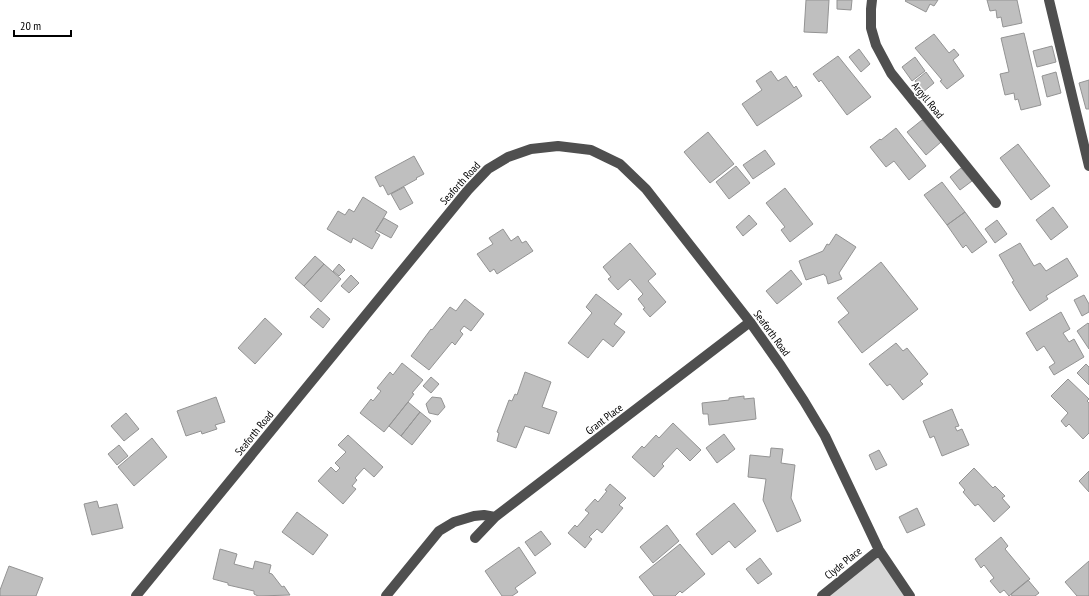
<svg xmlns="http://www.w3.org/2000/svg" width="1089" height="596" viewBox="0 0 1089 596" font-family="'PT Sans Narrow',sans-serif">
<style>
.green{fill:#d6d6d6}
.building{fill:#bfbfbf;stroke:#939393}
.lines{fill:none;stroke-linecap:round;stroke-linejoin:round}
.minor{stroke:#4f4f4f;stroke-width:10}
.labels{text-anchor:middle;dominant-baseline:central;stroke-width:3;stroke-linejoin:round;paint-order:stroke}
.street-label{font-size:11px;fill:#000;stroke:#fff}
</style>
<rect width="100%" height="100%" fill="#fff"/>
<path class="green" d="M 880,548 L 911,596 L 821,596 Z"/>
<path class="building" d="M 806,0 L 829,0 L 827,33 L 804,32 Z
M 837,0 L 852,0 L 851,10 L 837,9 Z
M 906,0 L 938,0 L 934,6 L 930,4 L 926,12 L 905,1 Z
M 987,0 L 1017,0 L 1022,23 L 1003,27 L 1001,17 L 997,18 L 996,10 L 990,11 Z
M 1024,33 L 1041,105 L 1021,110 L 1018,99 L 1015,100 L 1014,93 L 1005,95 L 1000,74 L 1009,72 L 1001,38 Z
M 934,34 L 949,53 L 954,49 L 959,55 L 953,60 L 964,76 L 947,89 L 940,81 L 942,80 L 915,48 Z
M 1052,46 L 1056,62 L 1037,67 L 1033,51 Z
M 859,49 L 870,64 L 861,72 L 849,57 Z
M 838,56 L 871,97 L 847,115 L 821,80 L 819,82 L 813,74 Z
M 915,57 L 925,71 L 912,81 L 902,67 Z
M 771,71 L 778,81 L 786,76 L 794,88 L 796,86 L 802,96 L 757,126 L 742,104 L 762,90 L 756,81 Z
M 926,72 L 934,83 L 923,92 L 915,81 Z
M 1056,72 L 1061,93 L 1047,97 L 1042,76 Z
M 1089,80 L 1089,109 L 1086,109 L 1079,83 Z
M 922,120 L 941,142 L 926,155 L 907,132 Z
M 896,128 L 926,166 L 909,180 L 894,161 L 886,167 L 870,147 L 880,139 L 881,140 Z
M 708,132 L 734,164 L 710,183 L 684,152 Z
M 1018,144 L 1050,186 L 1031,200 L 1000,158 Z
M 765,150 L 775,164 L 753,179 L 743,165 Z
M 414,156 L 424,174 L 416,178 L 417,179 L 388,195 L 383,185 L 380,187 L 375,177 Z
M 736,166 L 750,183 L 729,199 L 716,182 Z
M 961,168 L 972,181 L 960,190 L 950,177 Z
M 942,182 L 965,212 L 947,225 L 924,195 Z
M 404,187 L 413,203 L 400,210 L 391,194 Z
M 785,188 L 813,224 L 790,242 L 781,230 L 785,227 L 766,203 Z
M 363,197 L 387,212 L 375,232 L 380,235 L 372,249 L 353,238 L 351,243 L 327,229 L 338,211 L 345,215 L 349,209 L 354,212 Z
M 1053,207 L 1068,227 L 1051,240 L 1036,220 Z
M 965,212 L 987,242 L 972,253 L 966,245 L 963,248 L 947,225 Z
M 749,215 L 757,224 L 743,236 L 736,227 Z
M 384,218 L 398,226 L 391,238 L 376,230 Z
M 997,220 L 1007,234 L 995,243 L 985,229 Z
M 503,229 L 511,241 L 518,236 L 522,243 L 526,241 L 533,251 L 497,274 L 494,269 L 490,272 L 477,254 L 493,244 L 489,238 Z
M 836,234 L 856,247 L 839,273 L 842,279 L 828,284 L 826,276 L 825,276 L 824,274 L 806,280 L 799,261 L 823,251 L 827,244 L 829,245 Z
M 630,243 L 656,274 L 648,281 L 666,302 L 650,317 L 643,309 L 645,308 L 638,299 L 643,294 L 630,279 L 618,290 L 608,279 L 611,277 L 603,267 Z
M 1020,243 L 1034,266 L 1040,263 L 1046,271 L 1067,258 L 1078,276 L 1046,296 L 1048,299 L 1030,311 L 1012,282 L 1014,281 L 999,255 Z
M 315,256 L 324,264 L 304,286 L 295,278 Z
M 881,262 L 918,309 L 862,353 L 838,322 L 849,313 L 837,298 Z
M 324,264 L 341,279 L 321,302 L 304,286 Z
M 339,264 L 345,270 L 339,276 L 333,271 Z
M 791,270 L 802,284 L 777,304 L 766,291 Z
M 351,275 L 359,283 L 349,293 L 341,286 Z
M 596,294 L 622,314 L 614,324 L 625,332 L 613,347 L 603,339 L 588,358 L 568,343 L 592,313 L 586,307 Z
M 1084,295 L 1089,304 L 1089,312 L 1082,316 L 1074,300 Z
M 465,299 L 484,314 L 471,331 L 464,326 L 460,331 L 463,334 L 455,345 L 452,342 L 429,370 L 411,356 L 431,329 L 432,330 L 450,307 L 456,311 Z
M 318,308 L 330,319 L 323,328 L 310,317 Z
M 1061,312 L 1070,329 L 1063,333 L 1069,342 L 1074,339 L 1084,357 L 1054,375 L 1049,367 L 1055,363 L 1044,346 L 1037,351 L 1026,333 Z
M 265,318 L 282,334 L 255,364 L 238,348 Z
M 1088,323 L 1089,324 L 1089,349 L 1077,331 Z
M 896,343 L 903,351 L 907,348 L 928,374 L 920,381 L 923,384 L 903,400 L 890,384 L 887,386 L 869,364 Z
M 402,363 L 423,380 L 412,393 L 414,394 L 408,402 L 384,432 L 360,413 L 371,399 L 373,401 L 381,391 L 377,388 L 390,372 L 393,375 Z
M 1086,364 L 1089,367 L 1089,385 L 1077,373 Z
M 525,372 L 551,382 L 542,407 L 557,412 L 549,434 L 525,426 L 516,448 L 497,441 L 499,433 L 497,432 L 509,400 L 512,401 L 515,394 L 517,395 Z
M 431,377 L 439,384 L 431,393 L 423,386 Z
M 1068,379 L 1089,399 L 1087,401 L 1089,403 L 1089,433 L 1083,439 L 1069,424 L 1066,427 L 1061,421 L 1068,413 L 1051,396 Z
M 744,396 L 744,399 L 754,398 L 756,419 L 709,425 L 708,414 L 703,414 L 702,403 L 729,400 L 729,398 Z
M 216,397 L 225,422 L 215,425 L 217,429 L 202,434 L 201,431 L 186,436 L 177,411 Z
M 432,397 L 441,398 L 445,407 L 438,415 L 429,413 L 426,404 Z
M 408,402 L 420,412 L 401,436 L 389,426 Z
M 952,409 L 959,426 L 955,427 L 957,431 L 962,429 L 969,445 L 942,456 L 934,436 L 930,438 L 923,421 Z
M 420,412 L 431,421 L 412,445 L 401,436 Z
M 126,413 L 139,429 L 124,441 L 111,426 Z
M 673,423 L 701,450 L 690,461 L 677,448 L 662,464 L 664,466 L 654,477 L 632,457 L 642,446 L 644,448 L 656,435 L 659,438 Z
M 724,434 L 735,449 L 717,463 L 706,448 Z
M 348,435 L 383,467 L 374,477 L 364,468 L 355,478 L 357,480 L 352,486 L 356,489 L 343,504 L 318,481 L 331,467 L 336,472 L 340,468 L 335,463 L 346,452 L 338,445 Z
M 152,438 L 167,457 L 134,486 L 118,467 Z
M 119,445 L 128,456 L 117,465 L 108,454 Z
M 771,448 L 783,449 L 781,463 L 795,465 L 791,498 L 801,521 L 777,532 L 763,500 L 766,479 L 748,477 L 750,455 L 770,457 Z
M 879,450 L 887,465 L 876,470 L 869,455 Z
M 974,468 L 993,488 L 995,486 L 1005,496 L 1002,498 L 1010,507 L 994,522 L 978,504 L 975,506 L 963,492 L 965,490 L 959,483 Z
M 1089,471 L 1089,492 L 1079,481 Z
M 610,484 L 626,498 L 619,505 L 623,508 L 602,533 L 597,529 L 589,537 L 592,539 L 585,548 L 568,533 L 575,525 L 577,527 L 589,513 L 585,510 L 595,499 L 598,502 L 607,491 L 605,490 Z
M 97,501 L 99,508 L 117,504 L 123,528 L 92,535 L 84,504 Z
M 734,503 L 756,531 L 735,548 L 729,541 L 712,555 L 696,534 Z
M 917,508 L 925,525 L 907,533 L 899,517 Z
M 297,512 L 328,535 L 313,555 L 282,532 Z
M 667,525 L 679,541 L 653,563 L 640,547 Z
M 541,531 L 551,544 L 535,556 L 525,542 Z
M 1001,537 L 1008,546 L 1005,549 L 1030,579 L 1009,596 L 1004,590 L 1000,593 L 990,581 L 994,578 L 984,565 L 981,568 L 975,559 Z
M 680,544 L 705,574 L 682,593 L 680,591 L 675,596 L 654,596 L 639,577 Z
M 519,547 L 536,573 L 515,588 L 518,592 L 512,596 L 502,596 L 485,571 Z
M 220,549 L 237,554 L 234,564 L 253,569 L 255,561 L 271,565 L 269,573 L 272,574 L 282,587 L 284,586 L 290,595 L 258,596 L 254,594 L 254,591 L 228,585 L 228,583 L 213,579 Z
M 760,558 L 772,574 L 758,584 L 746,569 Z
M 1089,561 L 1089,596 L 1077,596 L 1065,582 Z
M 9,566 L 43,578 L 36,596 L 0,596 L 0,590 Z
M 1028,580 L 1039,593 L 1035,596 L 1012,596 L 1011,594 Z"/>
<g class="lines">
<path class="minor" d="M 872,0 L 871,9 L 871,28 L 876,45 L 891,73 L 996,203
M 1049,0 L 1089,166
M 475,538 L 495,517 L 750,322
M 136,596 L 468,190 L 488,169 L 508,157 L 531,149 L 558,146 L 591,150 L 620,164 L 646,189 L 750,322 L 781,366 L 804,401 L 825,436 L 879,550 L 910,596
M 386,596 L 439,531 L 454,522 L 474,516 L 484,515 L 495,517
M 822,596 L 879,550"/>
</g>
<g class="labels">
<g class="street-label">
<text transform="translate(928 100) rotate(51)">Argyll Road</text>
<text transform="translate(460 183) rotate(-48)">Seaforth Road</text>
<text transform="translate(772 333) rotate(54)">Seaforth Road</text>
<text transform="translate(604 419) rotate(-37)">Grant Place</text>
<text transform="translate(254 433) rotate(-51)">Seaforth Road</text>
<text transform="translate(843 563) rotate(-39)">Clyde Place</text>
</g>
</g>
<path d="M14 30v6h57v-6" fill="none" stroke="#000000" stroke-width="2"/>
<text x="20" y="30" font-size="12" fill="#000000" stroke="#ffffff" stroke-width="3" paint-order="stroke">20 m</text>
</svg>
